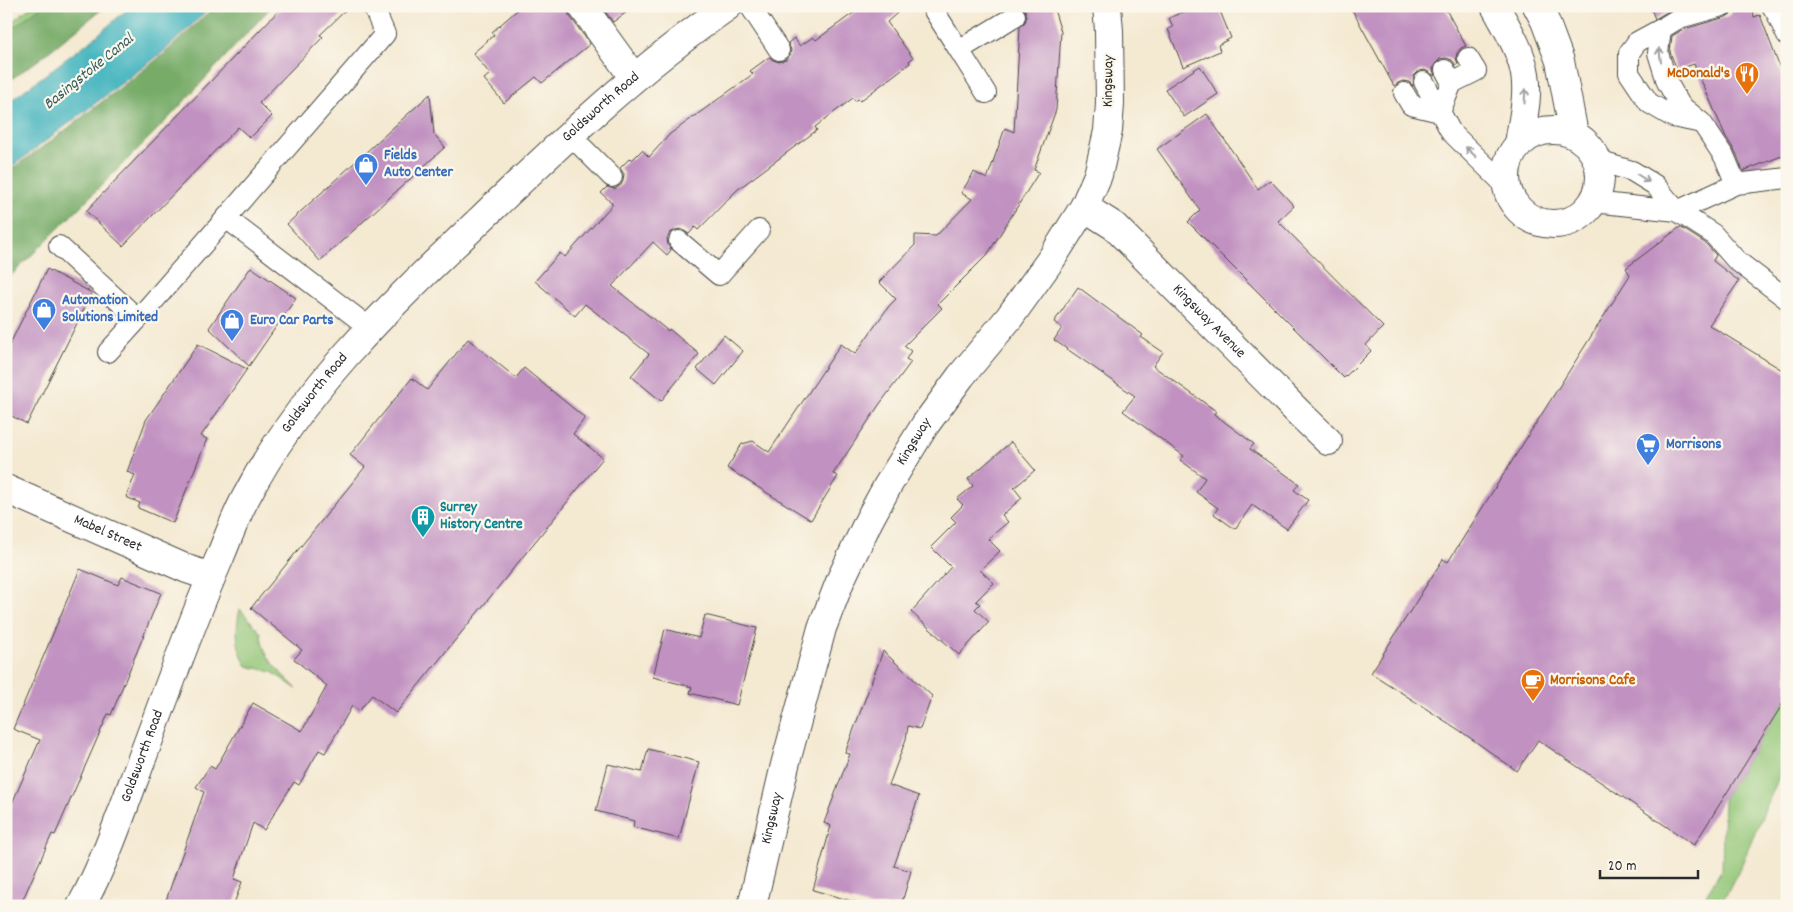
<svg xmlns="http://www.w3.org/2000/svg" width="1793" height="912" viewBox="0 0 1793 912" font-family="Dekko,sans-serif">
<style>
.green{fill:#93c677;stroke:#5f7851}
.forest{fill:#76ab68;stroke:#506b4a}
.water{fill:#47b6c0;stroke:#397076}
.building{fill:#c192c1}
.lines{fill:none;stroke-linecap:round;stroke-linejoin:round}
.service-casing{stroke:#494844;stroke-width:22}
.minor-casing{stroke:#494844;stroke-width:30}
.service{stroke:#fff;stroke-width:20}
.minor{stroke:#fff;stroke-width:28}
.oneway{stroke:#a0a0a0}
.labels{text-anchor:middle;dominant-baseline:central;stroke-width:4.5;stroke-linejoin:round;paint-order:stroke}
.food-label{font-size:15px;font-weight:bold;fill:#c56008;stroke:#fbf7ec;text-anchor:end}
.street-label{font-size:15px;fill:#2b2b2b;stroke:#fbf7ec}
.shop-label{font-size:15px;font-weight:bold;fill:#366cbe;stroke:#fbf7ec;text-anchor:start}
.culture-label{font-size:15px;font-weight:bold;fill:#0d838f;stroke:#fbf7ec;text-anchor:start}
.water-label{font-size:16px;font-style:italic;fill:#355c5f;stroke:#fbf7ec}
</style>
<rect width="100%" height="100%" fill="#fbf7ec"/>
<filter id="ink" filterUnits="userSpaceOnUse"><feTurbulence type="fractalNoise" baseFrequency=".02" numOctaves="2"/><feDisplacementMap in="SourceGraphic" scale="10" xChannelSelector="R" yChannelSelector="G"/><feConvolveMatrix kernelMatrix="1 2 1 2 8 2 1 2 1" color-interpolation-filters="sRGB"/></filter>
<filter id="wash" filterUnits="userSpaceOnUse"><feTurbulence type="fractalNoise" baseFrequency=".0096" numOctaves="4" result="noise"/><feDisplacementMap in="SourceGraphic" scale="20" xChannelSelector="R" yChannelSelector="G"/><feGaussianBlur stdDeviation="1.12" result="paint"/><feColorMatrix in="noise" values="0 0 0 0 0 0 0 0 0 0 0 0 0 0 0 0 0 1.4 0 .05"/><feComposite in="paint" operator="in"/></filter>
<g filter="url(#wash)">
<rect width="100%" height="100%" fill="#f4e9d1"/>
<path class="green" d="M 32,6 L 42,6 L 6,33 L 6,26 Z
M 240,609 L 261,633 C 262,657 280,672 297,689 L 272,672 L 247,666 C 236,648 235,630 240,609 Z
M 1787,697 L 1787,758 L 1741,866 L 1720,906 L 1699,906 L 1722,869 L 1724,797 Z"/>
<path class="forest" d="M 42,6 L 106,6 L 41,58 L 6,83 L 6,33 Z
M 215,6 L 272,6 L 167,120 L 6,281 L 6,173 L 55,138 L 164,54 Z"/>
<path class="water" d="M 131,6 L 212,6 L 163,52 L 6,171 L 6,104 L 94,38 Z"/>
<g id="blocks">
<path class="building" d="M 283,6 L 350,6 L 320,35 L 323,37 L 259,103 L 272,116 L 250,138 L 238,127 L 123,246 L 86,211 Z
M 522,6 L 567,6 L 569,15 L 590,44 L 542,83 L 536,77 L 504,103 L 484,79 L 490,74 L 473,53 L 494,35 L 492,32 Z
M 601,6 L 635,6 L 613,22 Z
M 863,6 L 905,6 L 887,22 L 913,58 L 909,61 L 910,63 L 860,101 L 858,99 L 855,101 L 853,98 L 815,127 L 817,130 L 737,190 L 698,230 L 695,227 L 689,234 L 681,229 L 675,230 L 670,233 L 667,239 L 668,245 L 671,250 L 667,255 L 653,242 L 612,286 L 668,331 L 669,329 L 699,354 L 661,401 L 631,376 L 649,354 L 585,304 L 575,316 L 535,281 L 560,253 L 565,257 L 613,204 L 601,193 L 607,187 L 615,189 L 621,185 L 623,181 L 624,174 L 620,168 L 630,158 L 632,160 L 642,150 L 649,157 L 670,134 L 753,74 L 750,71 L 769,57 L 773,60 L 779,62 L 786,60 L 790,55 L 791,50 L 788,43 L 794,38 L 800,46 L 813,37 L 816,40 Z
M 1022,6 L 1053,6 L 1061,32 L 1056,110 L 1034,170 L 1039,172 L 987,255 L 938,304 L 942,308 L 904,346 L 911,351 L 906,359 L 911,362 L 879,405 L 833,474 L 838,476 L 811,520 L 727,468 L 742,444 L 753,441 L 769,452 L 841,344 L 855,354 L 889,306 L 896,299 L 879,282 L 915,245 L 915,235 L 936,236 L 972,199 L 961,193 L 974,172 L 987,179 L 1005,128 L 1014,132 L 1020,27 L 1025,22 L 1027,16 L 1025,10 Z
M 1197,6 L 1218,6 L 1231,38 L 1218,45 L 1220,51 L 1183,67 L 1168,29 L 1173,27 L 1169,18 Z
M 1350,6 L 1444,6 L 1466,46 L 1461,48 L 1457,53 L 1456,58 L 1458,64 L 1456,65 L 1452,60 L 1446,58 L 1440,59 L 1435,64 L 1433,70 L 1435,76 L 1425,70 L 1419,71 L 1414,76 L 1413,86 L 1409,82 L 1403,81 L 1398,83 L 1394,86 Z
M 1650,6 L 1677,6 L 1655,19 Z
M 1734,6 L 1752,6 L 1754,17 L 1760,15 L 1787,87 L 1787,154 L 1743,171 L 1736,153 L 1726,137 L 1694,64 L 1677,70 L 1670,52 L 1672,36 L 1684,29 L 1726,17 L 1731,14 Z
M 1200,66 L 1218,94 L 1184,117 L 1165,89 Z
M 430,94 L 434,134 L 445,147 L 320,261 L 287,224 Z
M 1207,114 L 1258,189 L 1270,180 L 1294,206 L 1278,221 L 1383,327 L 1366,345 L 1371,351 L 1344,378 L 1188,222 L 1200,210 L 1157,149 Z
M 1680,227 L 1705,243 L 1716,255 L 1713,261 L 1739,281 L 1709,325 L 1787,373 L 1787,697 L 1694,845 L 1538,740 L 1517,771 L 1459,730 L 1371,673 L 1443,559 L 1448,562 L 1630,275 L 1626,268 Z
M 251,267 L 296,298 L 249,366 L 209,328 Z
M 47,269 L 92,293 L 27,424 L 6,413 L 6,352 Z
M 1078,287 L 1143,335 L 1141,337 L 1163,352 L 1153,366 L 1216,411 L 1214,414 L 1254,444 L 1250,449 L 1299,484 L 1294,490 L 1308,500 L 1287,529 L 1252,505 L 1235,529 L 1214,514 L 1218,508 L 1196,492 L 1205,478 L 1180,460 L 1184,456 L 1123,411 L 1135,396 L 1054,340 L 1062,328 L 1054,322 Z
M 724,335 L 743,351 L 716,385 L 697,369 Z
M 468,339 L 516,378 L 524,368 L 585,418 L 573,434 L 603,458 L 396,713 L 372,695 L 359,711 L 352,706 L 325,753 L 319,750 L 299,785 L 294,782 L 264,830 L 253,823 L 234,879 L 242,882 L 233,906 L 164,906 L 204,792 L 196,787 L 210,766 L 215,769 L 253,703 L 302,731 L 327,686 L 294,659 L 302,650 L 251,608 L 365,467 L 350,455 L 377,421 L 412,378 L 427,390 Z
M 198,344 L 247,369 L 201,436 L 207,439 L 173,523 L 138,508 L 140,503 L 126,497 L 135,475 L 127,472 L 146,420 Z
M 1011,442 L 1035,470 L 1014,488 L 1022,498 L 1002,515 L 1008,522 L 988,539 L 1000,551 L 980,570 L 994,583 L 976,601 L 980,604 L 975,609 L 989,622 L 959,655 L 911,612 L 951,567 L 931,547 L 956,522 L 951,517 L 963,505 L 957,499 L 973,486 L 968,479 Z
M 80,569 L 118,585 L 122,577 L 161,593 L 111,715 L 108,714 L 55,835 L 52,834 L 20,906 L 6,906 L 6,817 L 40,740 L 13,729 Z
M 705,615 L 757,628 L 737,705 L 690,693 L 692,687 L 653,677 L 665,629 L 699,638 Z
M 883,651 L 932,696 L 920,729 L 908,726 L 906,739 L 889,785 L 919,796 L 894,866 L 911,871 L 901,906 L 869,906 L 813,890 L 831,826 L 824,823 L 850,754 L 845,753 Z
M 648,749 L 699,762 L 679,839 L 633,827 L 634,821 L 596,811 L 608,764 L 642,772 Z"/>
</g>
</g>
<g filter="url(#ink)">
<use href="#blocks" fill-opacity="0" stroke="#494844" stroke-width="1"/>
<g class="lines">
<defs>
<path id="service" d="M 750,6 L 779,50
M 931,6 L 959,50
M 1722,6 L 1679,18 L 1661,29 L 1658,53 L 1667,82 L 1680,105 L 1702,123 L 1725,158 L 1736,184
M 1772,6 L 1777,14 L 1787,36
M 1661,29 L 1637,42 L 1629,53 L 1629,73 L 1649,103 L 1673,117 L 1697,122
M 1424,82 L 1451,132 L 1506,186
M 1452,83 L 1476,71 L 1468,58
M 986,93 L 959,50 L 1015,16
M 1404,93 L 1411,105 L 1440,112
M 1440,112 L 1452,83 L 1445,70
M 570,135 L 612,177
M 1598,161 L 1632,171 L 1655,185 L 1677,211 L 1713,234 L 1736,260 L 1787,299
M 1593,202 L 1677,211 L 1736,184 L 1787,178
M 226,218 L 385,34 L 373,6
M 679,241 L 719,275 L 759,230
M 59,246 L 138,319 L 226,218 L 370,328
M 108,352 L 138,319"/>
<g id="minor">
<path d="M 582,6 L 634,78"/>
<path d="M 1495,6 C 1507,28 1521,50 1525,74 C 1529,97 1522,122 1519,144"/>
<path d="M 1537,6 L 1545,21 L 1560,61 L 1574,134"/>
<circle cx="1553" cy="177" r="47"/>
<path id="s1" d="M 1084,207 L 1114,226 L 1298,412 L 1328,441"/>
<path id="s2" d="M 6,489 L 187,569 L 211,577"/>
<path id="s3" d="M 81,906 C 102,868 117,826 132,785 C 161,709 187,632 220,557 C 228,538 235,518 245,499 C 302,388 393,303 482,218 C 560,143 639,68 728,6"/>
<path id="s4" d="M 752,906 L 785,765 L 822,628 L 841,579 L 869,520 L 888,485 L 925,425 L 961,376 L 1009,318 L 1052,258 L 1084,207 L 1098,175 L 1108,131 L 1110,104 L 1109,31 L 1107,6"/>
</g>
</defs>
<use href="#service" class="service-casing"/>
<use href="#minor" class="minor-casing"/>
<use href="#service" class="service"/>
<use href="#minor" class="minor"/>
</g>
<defs><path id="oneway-shaft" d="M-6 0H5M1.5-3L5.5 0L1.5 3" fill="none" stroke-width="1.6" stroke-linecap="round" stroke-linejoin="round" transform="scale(1.25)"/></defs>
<g class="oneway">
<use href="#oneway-shaft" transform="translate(1660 55) rotate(-98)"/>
<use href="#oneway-shaft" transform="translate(1525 96) rotate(-86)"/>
<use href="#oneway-shaft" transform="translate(1471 152) rotate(-136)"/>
<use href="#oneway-shaft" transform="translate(1643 178) rotate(32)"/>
</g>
</g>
<defs>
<symbol id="restaurant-pin" viewBox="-11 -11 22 30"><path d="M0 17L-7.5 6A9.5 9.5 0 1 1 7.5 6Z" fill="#e8710a" stroke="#fbf7ec"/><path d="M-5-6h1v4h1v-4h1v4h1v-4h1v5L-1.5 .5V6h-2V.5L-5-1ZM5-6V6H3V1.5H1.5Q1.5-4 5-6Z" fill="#fff"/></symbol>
<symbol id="shop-pin" viewBox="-11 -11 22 30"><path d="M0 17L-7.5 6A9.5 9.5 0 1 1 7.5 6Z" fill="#3f7fe0" stroke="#fbf7ec"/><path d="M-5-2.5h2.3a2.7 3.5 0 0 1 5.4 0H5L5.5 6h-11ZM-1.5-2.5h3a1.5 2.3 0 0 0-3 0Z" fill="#fff"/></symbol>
<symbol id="supermarket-pin" viewBox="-11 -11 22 30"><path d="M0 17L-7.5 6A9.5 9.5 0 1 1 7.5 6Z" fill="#3f7fe0" stroke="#fbf7ec"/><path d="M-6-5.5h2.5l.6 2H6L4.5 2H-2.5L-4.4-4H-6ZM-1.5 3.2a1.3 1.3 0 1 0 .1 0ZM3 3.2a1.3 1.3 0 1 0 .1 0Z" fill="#fff"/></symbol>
<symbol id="building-pin" viewBox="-11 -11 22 30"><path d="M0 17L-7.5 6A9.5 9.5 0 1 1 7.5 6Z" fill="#0f9aa8" stroke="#fbf7ec"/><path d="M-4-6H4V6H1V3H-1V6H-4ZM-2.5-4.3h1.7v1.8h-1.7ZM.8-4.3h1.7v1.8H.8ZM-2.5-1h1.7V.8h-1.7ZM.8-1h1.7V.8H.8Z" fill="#fff"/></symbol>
<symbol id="cafe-pin" viewBox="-11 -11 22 30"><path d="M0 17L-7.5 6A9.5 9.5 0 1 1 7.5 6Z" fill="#e8710a" stroke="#fbf7ec"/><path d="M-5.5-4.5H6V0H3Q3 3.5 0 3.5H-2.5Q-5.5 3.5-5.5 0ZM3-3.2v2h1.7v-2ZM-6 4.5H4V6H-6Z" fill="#fff"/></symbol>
</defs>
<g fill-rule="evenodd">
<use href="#restaurant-pin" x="1733" y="60" width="28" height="38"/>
<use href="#shop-pin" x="352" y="151" width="28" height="38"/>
<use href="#shop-pin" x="30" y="296" width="28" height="38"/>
<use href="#shop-pin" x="218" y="307" width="28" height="38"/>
<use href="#supermarket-pin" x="1634" y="431" width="28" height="38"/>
<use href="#building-pin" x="409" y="503" width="28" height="38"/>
<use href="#cafe-pin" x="1519" y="667" width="28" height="38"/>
</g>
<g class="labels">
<g class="food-label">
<text x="1730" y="74">McDonald's</text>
<text x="1550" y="681" text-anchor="start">Morrisons Cafe</text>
</g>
<g class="street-label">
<text transform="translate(1109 81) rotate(-89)">Kingsway</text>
<text stroke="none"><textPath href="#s3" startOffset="971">Goldsworth Road</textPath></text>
<text stroke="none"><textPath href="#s1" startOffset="170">Kingsway Avenue</textPath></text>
<text stroke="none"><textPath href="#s3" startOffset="566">Goldsworth Road</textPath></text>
<text stroke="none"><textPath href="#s4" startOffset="495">Kingsway</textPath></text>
<text stroke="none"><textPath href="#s2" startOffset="111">Mabel Street</textPath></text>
<text stroke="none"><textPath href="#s3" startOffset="162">Goldsworth Road</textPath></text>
<text stroke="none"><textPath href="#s4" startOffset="90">Kingsway</textPath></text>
</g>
<g class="shop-label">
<text x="384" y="156">Fields<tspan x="384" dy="17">Auto Center</tspan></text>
<text x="62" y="301">Automation<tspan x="62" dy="17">Solutions Limited</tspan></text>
<text x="250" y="321">Euro Car Parts</text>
<text x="1666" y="445">Morrisons</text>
</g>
<g class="culture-label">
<text x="440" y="508">Surrey<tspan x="440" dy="17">History Centre</tspan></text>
</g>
<g class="water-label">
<text transform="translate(89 72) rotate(-39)">Basingstoke Canal</text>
</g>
</g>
<rect width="1793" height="912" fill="none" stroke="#fbf7ec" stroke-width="25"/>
<path d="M1600 870v8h98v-8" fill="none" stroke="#2b2b2b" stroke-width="2.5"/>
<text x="1608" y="870" font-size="15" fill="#2b2b2b" stroke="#fbf7ec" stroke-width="4" paint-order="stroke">20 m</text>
</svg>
